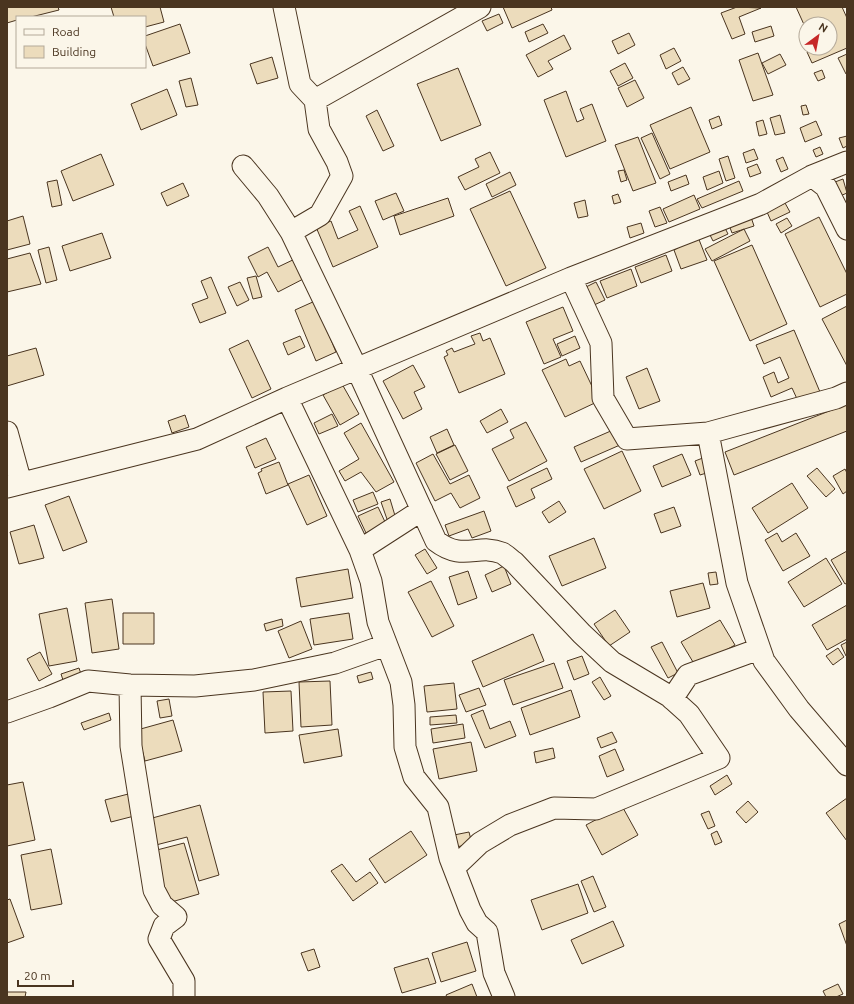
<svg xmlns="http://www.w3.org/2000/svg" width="854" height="1004" viewBox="0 0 854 1004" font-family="Ubuntu,sans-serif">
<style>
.building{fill:#ecdcbc;stroke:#4a3520}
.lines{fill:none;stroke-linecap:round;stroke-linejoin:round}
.minor-casing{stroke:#4a3520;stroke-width:23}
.minor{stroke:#fbf6e9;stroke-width:21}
</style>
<rect width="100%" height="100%" fill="#fbf6e9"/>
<path class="building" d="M 7,7 L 58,7 L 59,10 L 31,17 L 17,17 L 17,20 L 7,23 Z
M 111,7 L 160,7 L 164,22 L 145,27 L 145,17 L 114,17 Z
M 503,7 L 551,7 L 552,10 L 512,28 Z
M 737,7 L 761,8 L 739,17 L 745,34 L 732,39 L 721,13 Z
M 796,7 L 842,7 L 847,18 L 847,48 L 812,63 L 807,52 L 814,48 L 830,48 L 830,24 L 806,24 L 806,29 Z
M 499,14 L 503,23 L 487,31 L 482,21 Z
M 180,24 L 190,53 L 153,66 L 145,44 L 145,36 Z
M 543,24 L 548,33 L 529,42 L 525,32 Z
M 771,26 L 774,36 L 755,42 L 752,32 Z
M 629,33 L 635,45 L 618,54 L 612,41 Z
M 564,35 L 571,49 L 548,61 L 553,69 L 538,77 L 526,55 Z
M 674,48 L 681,61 L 666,69 L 660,55 Z
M 758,53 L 773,95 L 753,101 L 739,60 Z
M 780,54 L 786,65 L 768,74 L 762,63 Z
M 847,54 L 847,73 L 846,74 L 838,58 Z
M 272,57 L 278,78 L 257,84 L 250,64 Z
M 625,63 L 633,78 L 618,86 L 610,71 Z
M 683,67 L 690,79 L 678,85 L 672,73 Z
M 458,68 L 481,125 L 441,141 L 417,84 Z
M 822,70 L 825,78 L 818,81 L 814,73 Z
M 191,78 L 198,105 L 186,107 L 179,81 Z
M 635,80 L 644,98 L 627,107 L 618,88 Z
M 167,89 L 177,115 L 141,130 L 131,104 Z
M 566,91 L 577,122 L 584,119 L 580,109 L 592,104 L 606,141 L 566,157 L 544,100 Z
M 806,105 L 809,114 L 803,115 L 801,106 Z
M 691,107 L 710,152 L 670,169 L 650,125 Z
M 377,110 L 394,146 L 383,151 L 366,116 Z
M 780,115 L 785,133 L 775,135 L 770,118 Z
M 719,116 L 722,125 L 712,129 L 709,120 Z
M 763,120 L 767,134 L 759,136 L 756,122 Z
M 816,121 L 822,135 L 805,142 L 800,128 Z
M 652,133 L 670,174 L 660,179 L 641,138 Z
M 847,136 L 847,146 L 843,148 L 839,138 Z
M 638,137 L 656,183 L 633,191 L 615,145 Z
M 820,147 L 823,154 L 816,157 L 813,150 Z
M 754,149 L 758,159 L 746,163 L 743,153 Z
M 490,152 L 500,173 L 465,190 L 458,177 L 479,167 L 475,159 Z
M 101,154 L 114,185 L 73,201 L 61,171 Z
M 728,156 L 735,178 L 726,181 L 719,159 Z
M 783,157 L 788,169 L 781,172 L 776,160 Z
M 757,164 L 761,173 L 750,177 L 747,168 Z
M 624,170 L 627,180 L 621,182 L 618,171 Z
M 719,171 L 723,183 L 707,190 L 703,177 Z
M 510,172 L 516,185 L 492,197 L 486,184 Z
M 686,175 L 689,184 L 671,191 L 668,182 Z
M 843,179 L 847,193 L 840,196 L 835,182 Z
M 57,180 L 62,205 L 52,207 L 47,182 Z
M 739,181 L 743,191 L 702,208 L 697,199 Z
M 183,183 L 189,196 L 167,206 L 161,193 Z
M 510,191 L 546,268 L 506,286 L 470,209 Z
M 396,193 L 404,211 L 383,220 L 375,201 Z
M 618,194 L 621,202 L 614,204 L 612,196 Z
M 694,195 L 700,209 L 669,222 L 663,209 Z
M 448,198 L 454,216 L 400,235 L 394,216 Z
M 585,200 L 588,216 L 578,218 L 574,203 Z
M 785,203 L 790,212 L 771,221 L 767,212 Z
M 360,206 L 378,247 L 333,267 L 316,227 L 331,221 L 338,239 L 358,230 L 349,211 Z
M 660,207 L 667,223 L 655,227 L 649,211 Z
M 23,216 L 30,244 L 7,250 L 7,221 Z
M 751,217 L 754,226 L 732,233 L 729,225 Z
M 819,217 L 847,274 L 847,294 L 820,307 L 785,234 Z
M 787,218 L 792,226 L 781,233 L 776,224 Z
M 641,223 L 644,233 L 630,238 L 627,227 Z
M 725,228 L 728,234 L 713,241 L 710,235 Z
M 744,229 L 750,241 L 712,261 L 705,249 Z
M 102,233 L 111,258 L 70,271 L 62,246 Z
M 698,237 L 707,260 L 681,269 L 674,250 Z
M 752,245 L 787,324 L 750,341 L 714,261 Z
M 49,247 L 57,280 L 46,283 L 38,250 Z
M 268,247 L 278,267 L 299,257 L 309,276 L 278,292 L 267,272 L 258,277 L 248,257 Z
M 30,253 L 41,284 L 7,292 L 7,259 Z
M 666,255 L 672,271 L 641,283 L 635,267 Z
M 631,269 L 637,286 L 607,298 L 600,281 Z
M 256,276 L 262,297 L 253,299 L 247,278 Z
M 211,277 L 226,313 L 200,323 L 192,304 L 208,298 L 201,281 Z
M 240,282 L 249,300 L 237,306 L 228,287 Z
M 596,282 L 605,300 L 594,305 L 586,287 Z
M 315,301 L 336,352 L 316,361 L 295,310 Z
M 847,306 L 847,366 L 822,319 Z
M 563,307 L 573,331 L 553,339 L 561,357 L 544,364 L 526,322 Z
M 794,330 L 820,392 L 798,401 L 792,388 L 771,397 L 763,377 L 774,372 L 778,383 L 789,378 L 780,357 L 764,364 L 756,345 Z
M 480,333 L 483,341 L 490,338 L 505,374 L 459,393 L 444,357 L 448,355 L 446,351 L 452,348 L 454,352 L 475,344 L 471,336 Z
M 300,336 L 305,347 L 288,355 L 283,343 Z
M 575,336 L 580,348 L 562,356 L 557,344 Z
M 248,340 L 271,389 L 252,398 L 229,349 Z
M 36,348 L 44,375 L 7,386 L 7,356 Z
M 566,359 L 569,366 L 580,361 L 599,401 L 565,417 L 542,370 Z
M 413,365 L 425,387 L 414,392 L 422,409 L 403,419 L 383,381 Z
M 647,368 L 660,401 L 639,409 L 626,377 Z
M 342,384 L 359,414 L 340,425 L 323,395 Z
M 847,404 L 847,431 L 734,475 L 725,452 Z
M 501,409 L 508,422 L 487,433 L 480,421 Z
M 332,414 L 338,426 L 319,434 L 314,423 Z
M 185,415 L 189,427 L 172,433 L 168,421 Z
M 526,422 L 547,461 L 509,481 L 492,449 L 514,438 L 510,430 Z
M 361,423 L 394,482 L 376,492 L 361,472 L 345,481 L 339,471 L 359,459 L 344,433 Z
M 447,429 L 454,445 L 437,453 L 430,437 Z
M 613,430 L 620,445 L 581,462 L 574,447 Z
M 266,438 L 276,459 L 255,468 L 246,447 Z
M 455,445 L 468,471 L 450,480 L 436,454 Z
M 622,451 L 641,491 L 604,509 L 584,469 Z
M 433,454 L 450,484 L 469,475 L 480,498 L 460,508 L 451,493 L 435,501 L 416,463 Z
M 682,454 L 691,475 L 662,487 L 653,466 Z
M 708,456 L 713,471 L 700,475 L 695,461 Z
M 279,462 L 288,485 L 266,494 L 258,473 L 262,471 L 261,469 Z
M 547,468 L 552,479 L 531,489 L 535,498 L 516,507 L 507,487 Z
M 817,468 L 835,489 L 826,497 L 807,476 Z
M 845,469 L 847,473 L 847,491 L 843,494 L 833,476 Z
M 309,475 L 327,516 L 307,525 L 288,484 Z
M 792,483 L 808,508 L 768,533 L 752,508 Z
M 373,492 L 378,504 L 358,512 L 353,500 Z
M 69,496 L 87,542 L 63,551 L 45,505 Z
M 390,499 L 396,519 L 388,522 L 381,502 Z
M 559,501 L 566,512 L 549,523 L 542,512 Z
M 378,507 L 386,524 L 366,533 L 358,516 Z
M 674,507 L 681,526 L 661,533 L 654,514 Z
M 484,511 L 491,531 L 472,538 L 468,529 L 449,536 L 445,525 Z
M 34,525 L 44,558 L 19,564 L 10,532 Z
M 777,533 L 782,542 L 796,533 L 810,556 L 783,571 L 765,540 Z
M 594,538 L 606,568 L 562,586 L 549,556 Z
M 425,549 L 437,568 L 427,574 L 415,555 Z
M 847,551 L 847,583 L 845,584 L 831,560 Z
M 826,558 L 842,584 L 804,607 L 788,582 Z
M 504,566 L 511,584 L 492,592 L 485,575 Z
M 348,569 L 353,598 L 301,607 L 296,578 Z
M 468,571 L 477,598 L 458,605 L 449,577 Z
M 716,572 L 718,584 L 710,585 L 708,573 Z
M 431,581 L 454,626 L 432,637 L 408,592 Z
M 703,583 L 710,608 L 677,617 L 670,591 Z
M 112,599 L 119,649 L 92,653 L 85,603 Z
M 847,605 L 847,639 L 827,650 L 812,625 Z
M 67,608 L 77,661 L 49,666 L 39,614 Z
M 615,610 L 630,632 L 609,646 L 594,624 Z
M 123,613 L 154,613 L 154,644 L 123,644 Z
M 349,613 L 353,639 L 314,645 L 310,619 Z
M 282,619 L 283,626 L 266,631 L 264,624 Z
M 720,620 L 735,645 L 696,667 L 681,642 Z
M 301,621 L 312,649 L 289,658 L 278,631 Z
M 533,634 L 544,661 L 483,687 L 472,661 Z
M 662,642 L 678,673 L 668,678 L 651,647 Z
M 847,642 L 847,656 L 846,656 L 841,645 Z
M 838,648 L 844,657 L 833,665 L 826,656 Z
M 40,652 L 52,674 L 39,681 L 27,659 Z
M 582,656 L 589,674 L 574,680 L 567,661 Z
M 554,663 L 563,688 L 513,705 L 504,680 Z
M 79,668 L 81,674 L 63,680 L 61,674 Z
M 371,672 L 373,679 L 359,683 L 357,676 Z
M 600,677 L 611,696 L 604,700 L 592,682 Z
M 330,681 L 332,725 L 301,727 L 299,682 Z
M 454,683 L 457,709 L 427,712 L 424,686 Z
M 479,688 L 486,705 L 466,712 L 459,695 Z
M 571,690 L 580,717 L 530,735 L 521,708 Z
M 291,691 L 293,731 L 265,733 L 263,692 Z
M 169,699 L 172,716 L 160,718 L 157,701 Z
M 483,710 L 490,729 L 510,721 L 516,736 L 485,748 L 471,715 Z
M 109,713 L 111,720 L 84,730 L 81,723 Z
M 456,715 L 457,723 L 430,725 L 430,717 Z
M 173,720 L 182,751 L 145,761 L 137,730 Z
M 463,724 L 465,738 L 433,743 L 431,729 Z
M 338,729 L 342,756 L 304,763 L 299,735 Z
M 612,732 L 617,742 L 601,748 L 597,738 Z
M 471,742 L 477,771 L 439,779 L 433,749 Z
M 553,748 L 555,758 L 536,763 L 534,752 Z
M 615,749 L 624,770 L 607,777 L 599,756 Z
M 727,775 L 732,784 L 715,795 L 710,786 Z
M 23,782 L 35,840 L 7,846 L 7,785 Z
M 136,792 L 142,814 L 111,822 L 105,800 Z
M 847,798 L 847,841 L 826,813 Z
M 748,801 L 758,812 L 746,823 L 736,812 Z
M 200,805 L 219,875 L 199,881 L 187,837 L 152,846 L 145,820 Z
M 622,806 L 638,835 L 602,855 L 586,825 Z
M 709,811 L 715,826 L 708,829 L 701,814 Z
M 411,831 L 427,855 L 385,883 L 369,859 Z
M 717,831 L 722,842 L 715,845 L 711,834 Z
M 469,832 L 472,844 L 456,847 L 454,835 Z
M 184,843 L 199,894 L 168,903 L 153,851 Z
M 51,849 L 62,904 L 31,910 L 21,855 Z
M 342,864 L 356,882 L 370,872 L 378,883 L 353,901 L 331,871 Z
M 593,876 L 606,907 L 594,912 L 581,881 Z
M 578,884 L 588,913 L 542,930 L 531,900 Z
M 10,899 L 24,937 L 7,943 L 7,900 Z
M 847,920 L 847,946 L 839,924 Z
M 613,921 L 624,946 L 582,964 L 571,940 Z
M 467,942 L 476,971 L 441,982 L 432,953 Z
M 314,949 L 320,967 L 308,971 L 301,953 Z
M 428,958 L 436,983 L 402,993 L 394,968 Z
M 472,984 L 477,997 L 447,997 L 446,995 Z
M 838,984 L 843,994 L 836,997 L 826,997 L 823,991 Z
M 7,992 L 26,992 L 25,997 L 7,997 Z"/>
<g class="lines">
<defs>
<path id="minor" d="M 284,7 L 300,84 L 315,100 L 319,129 L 337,162 L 342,176 L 320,215 L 291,232
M 315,100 L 480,7
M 243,166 L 268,196 L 291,232 L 357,369 L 436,541 C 463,562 478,543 502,553 C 506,555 511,560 514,562 L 582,634 L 612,662 L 669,696 L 689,714 L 719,758 L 596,809 L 554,808 L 510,825 L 480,843 L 457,865 L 450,858 L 438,807 L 414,777 L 405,747 L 404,705 L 401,682 L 378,622 L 371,581 L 360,550 L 287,398
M 812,176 L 826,187 L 847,229
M 571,278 L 601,343 L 603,398 L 627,439 L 708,433 L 737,583 L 764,661 L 799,709 L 847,765
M 7,432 L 21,483
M 708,433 L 836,398 L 847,393
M 7,487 L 197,439 L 287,398 L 571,278 L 761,204 L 812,176 L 847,162
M 360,550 L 422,510
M 130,685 L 131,746 L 154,890 L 162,905 L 176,917 L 164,926 L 159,939 L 184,981 L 184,997
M 672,699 L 688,675 L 759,649
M 7,712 L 49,697 L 88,681 L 130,685 L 195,686 L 254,680 L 335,663 L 386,645
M 450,858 L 470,910 L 477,923 L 487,932 L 494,973 L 504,997"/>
</defs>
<use href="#minor" class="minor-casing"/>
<use href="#minor" class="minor"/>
</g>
<rect width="854" height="1004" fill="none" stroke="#4a3520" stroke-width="16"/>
<rect x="16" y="16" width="130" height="52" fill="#fbf6e9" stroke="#b4a999"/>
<rect x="24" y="29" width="20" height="6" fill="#fbf6e9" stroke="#b4a999"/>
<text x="52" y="36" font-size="12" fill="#4a3520">Road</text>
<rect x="24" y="46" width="20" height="12" fill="#ecdcbc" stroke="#b4a999"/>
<text x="52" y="56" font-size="12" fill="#4a3520">Building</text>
<g transform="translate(818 36) rotate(32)"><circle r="19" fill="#fbf6e9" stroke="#b4a999"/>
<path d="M0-3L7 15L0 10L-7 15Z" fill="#c62828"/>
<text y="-6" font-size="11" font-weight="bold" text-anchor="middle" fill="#4a3520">N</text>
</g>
<path d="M18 980v6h55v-6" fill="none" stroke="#4a3520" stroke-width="2"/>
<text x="24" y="980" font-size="12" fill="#4a3520" stroke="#fbf6e9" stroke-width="3" paint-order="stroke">20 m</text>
</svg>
